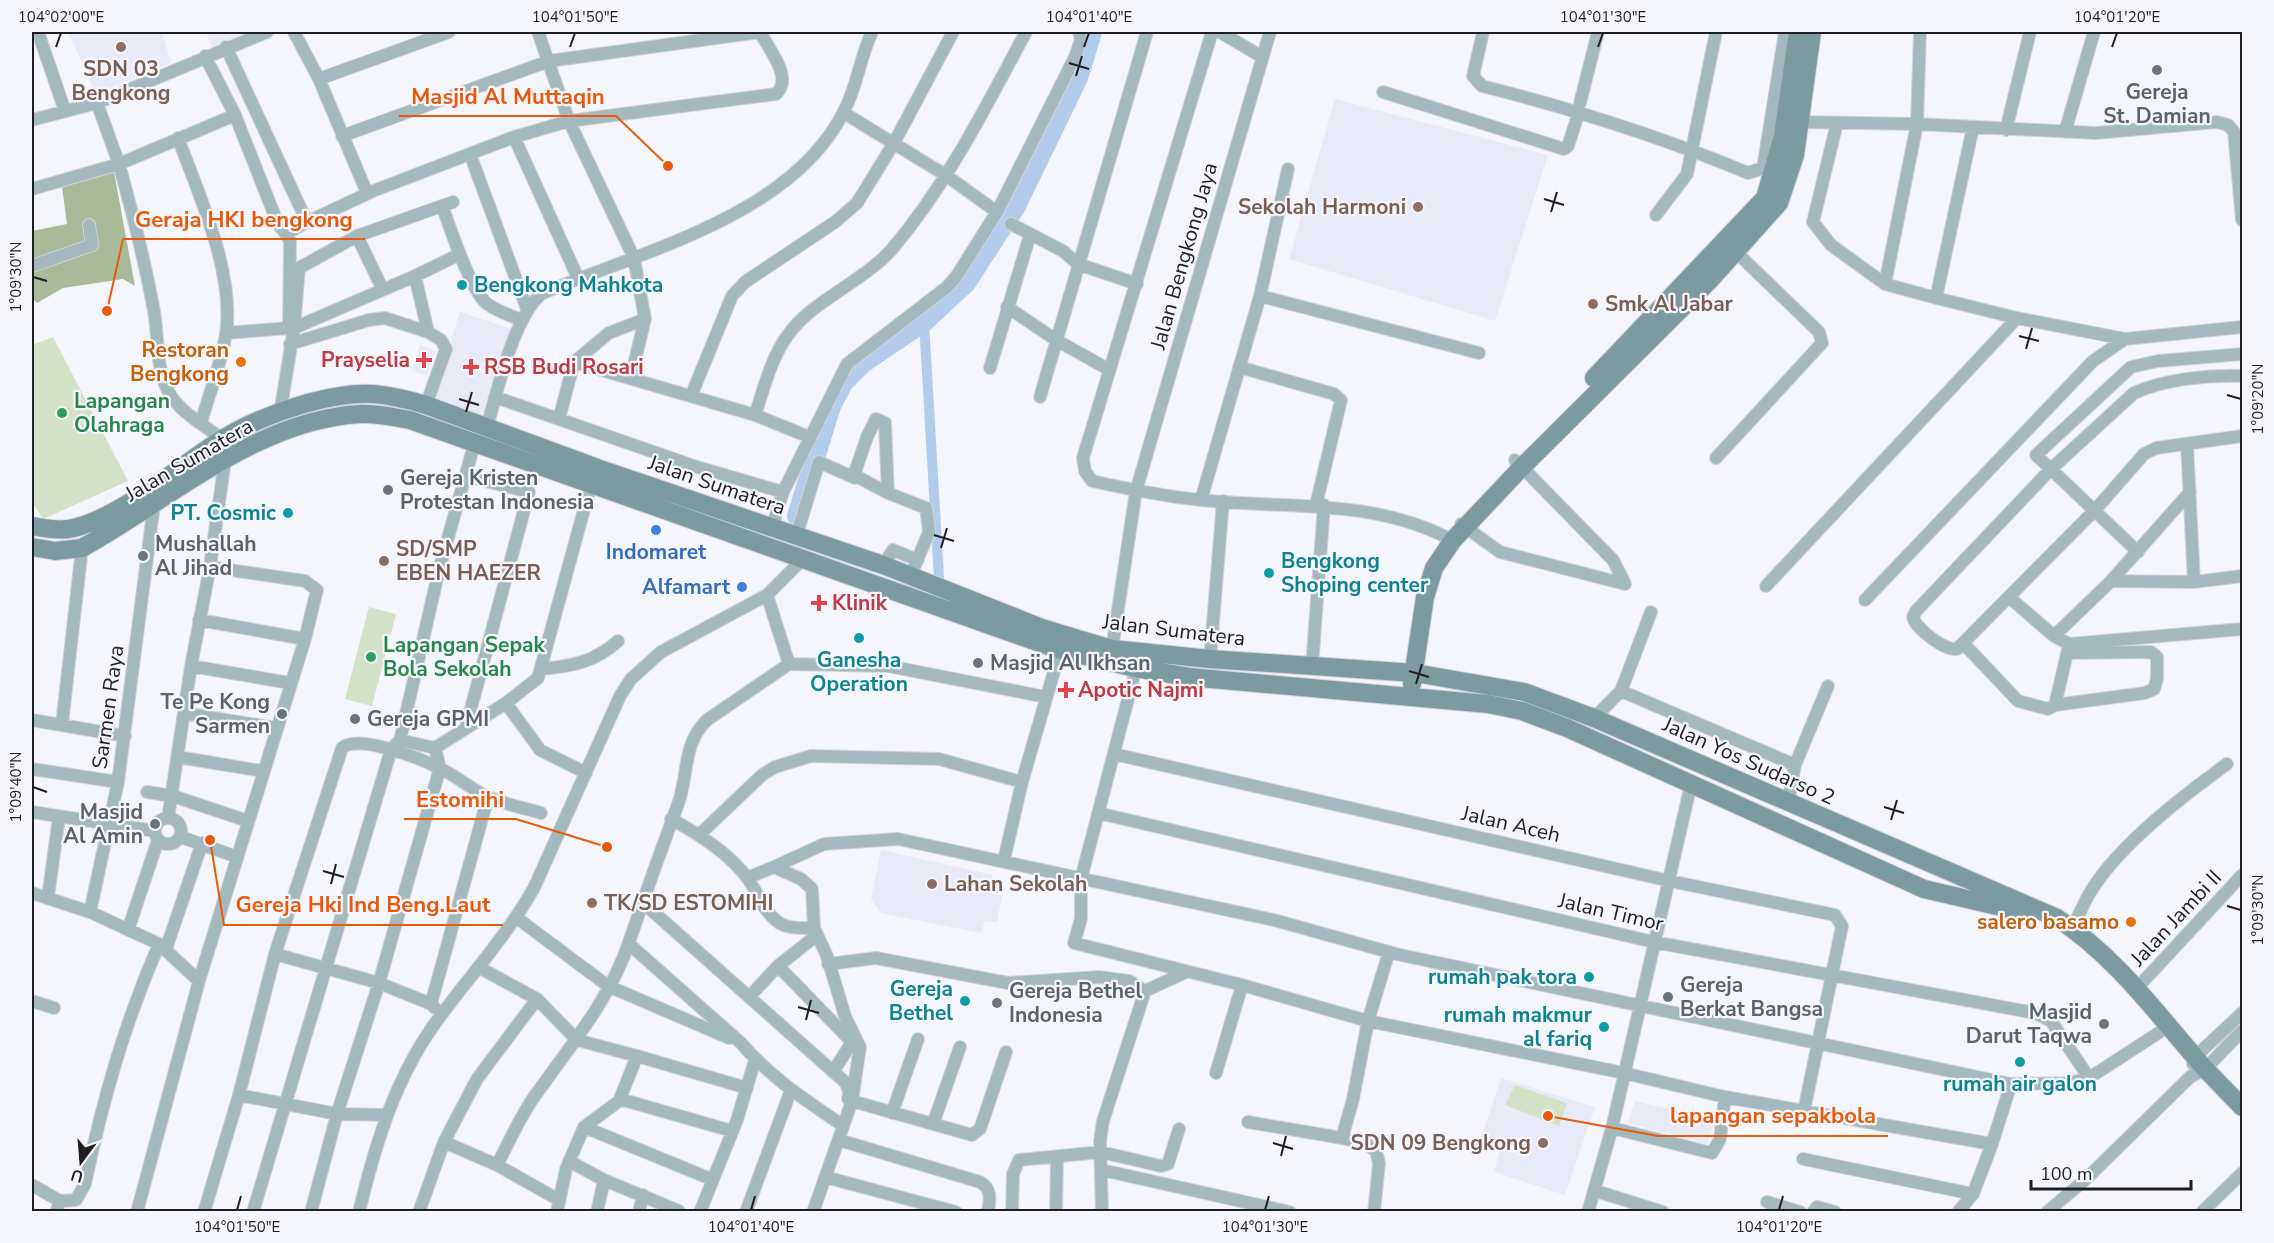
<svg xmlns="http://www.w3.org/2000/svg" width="2274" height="1243" viewBox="0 0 2274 1243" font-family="'Nunito Sans',sans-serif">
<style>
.built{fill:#e9eaf8}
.green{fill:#d3e1c7}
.forest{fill:#a8ba98}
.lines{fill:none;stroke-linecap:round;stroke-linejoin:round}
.canal{stroke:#b4ccec;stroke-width:10}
.river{stroke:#b4ccec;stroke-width:20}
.minor-casing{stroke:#d3d3d9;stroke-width:14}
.secondary-casing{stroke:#d3d3d9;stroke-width:20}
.minor{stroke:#a4b9bd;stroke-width:12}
.secondary{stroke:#7c9ba1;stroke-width:18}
.ticks{fill:none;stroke:#1f1f21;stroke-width:2}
.education-dot{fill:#8d6e63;stroke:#f5f5fc;stroke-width:2}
.worship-dot{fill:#6b7280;stroke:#f5f5fc;stroke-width:2}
.culture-dot{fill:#0f9aa8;stroke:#f5f5fc;stroke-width:2}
.health-dot{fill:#e0444e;stroke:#f5f5fc;stroke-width:2}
.food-dot{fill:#e8710a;stroke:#f5f5fc;stroke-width:2}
.leisure-dot{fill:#2e9e5b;stroke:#f5f5fc;stroke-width:2}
.shop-dot{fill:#3f7fe0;stroke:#f5f5fc;stroke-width:2}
.labels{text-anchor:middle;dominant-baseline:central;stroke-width:4.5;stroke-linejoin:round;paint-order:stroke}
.education-label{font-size:21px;font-weight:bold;fill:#785e54;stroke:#f5f5fc;text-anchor:start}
.worship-label{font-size:21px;font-weight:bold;fill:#5b616d;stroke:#f5f5fc;text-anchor:start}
.street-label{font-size:21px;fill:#1f1f21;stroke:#f5f5fc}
.culture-label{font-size:21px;font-weight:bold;fill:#0d838f;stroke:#f5f5fc;text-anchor:end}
.food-label{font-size:21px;font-weight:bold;fill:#c56008;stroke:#f5f5fc;text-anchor:end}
.health-label{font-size:21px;font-weight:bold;fill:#be3a42;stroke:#f5f5fc;text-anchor:start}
.leisure-label{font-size:21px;font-weight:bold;fill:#27864d;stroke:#f5f5fc;text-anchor:start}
.shop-label{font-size:21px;font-weight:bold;fill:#366cbe;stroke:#f5f5fc}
.leader{fill:none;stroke:#e8590c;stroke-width:2}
.callout-dot{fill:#e8590c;stroke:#f5f5fc;stroke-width:2}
.callout-label{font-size:22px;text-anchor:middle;font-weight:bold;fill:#e8590c;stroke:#f5f5fc;stroke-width:4.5;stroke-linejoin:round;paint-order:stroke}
.neatline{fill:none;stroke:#1f1f21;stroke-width:2}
.ticks-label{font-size:15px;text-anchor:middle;fill:#1f1f21}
</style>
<rect width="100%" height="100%" fill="#f5f5fc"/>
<path class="built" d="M 68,32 L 162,32 L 171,63 L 96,94 Z
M 206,32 L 252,32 L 212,47 Z
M 1335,99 L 1548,155 L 1495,321 L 1289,259 Z
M 460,312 L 512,329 L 482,421 L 431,405 Z
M 420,345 L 436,351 L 427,376 L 412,370 Z
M 881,850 L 993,875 L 989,893 L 1002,895 L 997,922 L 985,921 L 981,933 L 881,913 L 871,899 Z
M 1501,1078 L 1595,1107 L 1565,1195 L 1494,1172 L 1501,1146 L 1481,1138 Z
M 1635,1101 L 1715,1120 L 1707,1144 L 1628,1123 Z"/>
<path class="green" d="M 53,337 L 128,481 L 43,519 L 32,502 L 32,345 Z
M 369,607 L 396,614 L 372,706 L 345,699 Z
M 1515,1085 L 1567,1103 L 1559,1126 L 1505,1105 Z"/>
<path class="forest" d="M 114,172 L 135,286 L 123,279 L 63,288 L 37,303 L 32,298 L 32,231 L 67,224 L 62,187 Z"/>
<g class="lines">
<path class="canal" d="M 924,322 L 939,578"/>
<path class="river" d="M 797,516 L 831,406 L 843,383 L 863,363 L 924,322 L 966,283 L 1016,206 L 1078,78 L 1092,32"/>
<defs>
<path id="minor" d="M 38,32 L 65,111
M 294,32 L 319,79 L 367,193
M 538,32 L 569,121 L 634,258 L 645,319 L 631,377
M 1212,32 L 1083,458 L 1085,471 L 1092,481 C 1128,489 1163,496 1200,500 C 1283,509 1368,498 1446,537
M 1220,32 L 1262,57
M 1483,32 L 1473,76 L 1482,86 C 1573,109 1662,137 1748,173 L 1763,168 L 1785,32
M 205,56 L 235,115 L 278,224 L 286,234 L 307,222 L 226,47
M 319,79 L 449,32
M 1383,92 L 1564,149 L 1568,146 L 1579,112
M 1580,103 L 1598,32
M 844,113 L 947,176 L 997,212
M 32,120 L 97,103 L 267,32
M 1802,122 L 1917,124 L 2096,133 L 2217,122 L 2228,125 L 2234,132 L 2242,220
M 1837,123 L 1813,222 L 1831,245 L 1885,284 L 1936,298 L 2017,318 L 2125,339 L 2242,327
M 2006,130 L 2030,32
M 2065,132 L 2094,32
M 342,136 L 549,61 L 760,32
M 514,137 L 578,278
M 178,138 C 199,195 235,273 226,334 C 221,364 209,394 201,423
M 470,154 L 527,309
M 32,189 L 119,164 L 97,103
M 443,208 C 451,231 470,288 486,303 C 496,311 510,315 521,320
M 1656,215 L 1687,174 L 1716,32
M 307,222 L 373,191 L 514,137 L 569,121 L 776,94 C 794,78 768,48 760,32
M 1011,224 L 1063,251 L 1078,264 L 1137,284
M 357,236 L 382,288
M 32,266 L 92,245 L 89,225
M 415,276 L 428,332
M 1885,284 L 1917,124 L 1920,32
M 1260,296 L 1479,353
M 1936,298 L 1973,127
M 1007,307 L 1056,340 L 1108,369
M 294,328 L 415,276 L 460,254
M 226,333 L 289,328 L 290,241 L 286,234
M 290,344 L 369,320 L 385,318 L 428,332 L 441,340 L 446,349 L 426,405
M 574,362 L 609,333 L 645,319
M 1239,367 L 1334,394 L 1341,400 L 1316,505
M 990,368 L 1030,235
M 2242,376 C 2208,375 2165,379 2134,393 L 2051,469 L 1916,611 L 1913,617 C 1915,628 1946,652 1957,649 L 2095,510 L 2144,454 L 2156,448 L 2242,436
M 691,396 L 732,296 L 745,282 L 835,222 L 857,203 L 894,143 L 953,32
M 495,397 L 697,467 L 783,492
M 1040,397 L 1147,32
M 280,413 L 294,328 L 299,268 L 357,236 L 453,202
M 755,415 C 764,388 771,358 788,335 C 811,301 865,281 893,248 C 948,183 986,106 1026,32
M 559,419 L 574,362 L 755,415 L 809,437
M 487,427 C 498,389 513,319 541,294 C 641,251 790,217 843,113 C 857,88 860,57 872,32
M 222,439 C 204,425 179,412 168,391 C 155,366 159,333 153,306 C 144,258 132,211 119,164 L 235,115
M 2187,444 L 2194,582
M 1716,458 L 1822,343 L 1819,332 L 1736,252
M 466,476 L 529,492 L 466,727
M 888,493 L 885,423 L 876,419 L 867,437 L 854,475 L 888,493 L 926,508 L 929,532 L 910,577
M 1201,500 L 1260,296 L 1288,169
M 1461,524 L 1500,552 L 1625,584 L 1613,560 L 1515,460
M 772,527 L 783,492 L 847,364 L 947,287 L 956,277 L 997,212 L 1075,57 L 1081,40 L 1079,32
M 796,537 L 819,462 L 855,478
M 2138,552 L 2036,455 L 2131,367 L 2158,361 L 2242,354
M 883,565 L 893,550 L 918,560
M 2111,581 L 2194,582 L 2242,576
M 1766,586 L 2017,318
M 767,595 L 789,664
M 2010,598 L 2054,636 L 2069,644 L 2242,629
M 1865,600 L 2093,361 L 2125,339
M 199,620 L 305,639
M 2054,636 L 2111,581 L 2190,492
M 1964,644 L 2018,701 L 2048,709 L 2055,705 L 2069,645
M 1112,649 L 1136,491 L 1270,32
M 1210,659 L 1223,501
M 191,666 L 290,683
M 1312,667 L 1324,505
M 542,669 C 572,666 595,662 618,641
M 1133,680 L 1081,879 L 1081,919 L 1074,943 L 1242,985 L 1368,1021 L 1624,1073 L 1725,1097 L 1992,1144 L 2011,1084
M 1621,691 L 1795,765
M 506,703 L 540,750 L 586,773
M 2055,705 L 2145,693 L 2154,689 L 2157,679 L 2157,657 L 2151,652 L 2067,653
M 184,713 L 276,728
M 1594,718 L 1621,691 L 1651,612
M 32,720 L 125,736
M 62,724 L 82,548
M 400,740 L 435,748 L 506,703 L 538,678 L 591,484
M 1114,754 L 1670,881 L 1835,915 L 1842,926 L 1804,1111
M 178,757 L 262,771
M 32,769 L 118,782
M 147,792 L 173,796 L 248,821
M 1788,804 L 1795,765 L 1828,686
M 32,812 L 155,831
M 1098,813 L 1654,942 L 2035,1013 L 2051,1021 L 2089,1078
M155 831a13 13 0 1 1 26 0a13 13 0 1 1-26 0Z
M 168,818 L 191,666 L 210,567 L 225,460
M 671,819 C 697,833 731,855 748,879 C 758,893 763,911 778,922 C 788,929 801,928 814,928
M 700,834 L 762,775 L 775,767 L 811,756 L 939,759 L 1022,782
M 181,837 L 237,857
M 1004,860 L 1022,782 L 1062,644
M 774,867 L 824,844 L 898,839 L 1274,920 L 1396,954 L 2011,1084 L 2070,1083 L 2089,1078 L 2169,1026
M 747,878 L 774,867 L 801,879 L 812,889 L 814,928 L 827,956 L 845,1016 L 860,1047 L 852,1101 L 813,1212
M 32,893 L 90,912 L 159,944 L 199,981
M 48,897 L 59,817
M 641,901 L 846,1083 L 849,1092 L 848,1099
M 90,912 L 118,782 L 154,505
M 517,918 L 608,986 L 729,1038
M 2072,928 C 2079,916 2084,902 2091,891 C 2120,844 2183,796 2227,764
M 128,930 L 158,840
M 629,944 L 741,1043 C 769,1076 804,1099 839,1123
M 166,949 L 202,843
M 275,954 L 379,983 L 431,1004 L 435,1008
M 828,964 L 876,958 L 1008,983 L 1099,977 L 1129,981 L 1145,991 L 1186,972
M 778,966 L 852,1042 L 833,1072
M 480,968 L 537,999 L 577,1040 L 637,1056 L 619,1101 L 584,1127 L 566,1169 L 557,1212
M 2138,987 L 2242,875
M 749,997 L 778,966 L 817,935
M 32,1001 L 54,1008
M 431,1004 L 488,797
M 637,1056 L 747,1088
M 2193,1064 L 2195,1057 L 2242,1013
M 1216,1073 L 1242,985
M 239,1095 L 337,1114 L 387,1115
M 620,1099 L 732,1131
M 852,1101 L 972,1135 L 980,1129 L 1006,1052
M 892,1113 L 918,1039
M 1248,1122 L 1342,1138
M 933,1124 L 960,1047
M 584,1127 L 711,1179
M 1612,1128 L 1712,1153 L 1720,1139 L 1725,1097
M 839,1140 L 980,1182 C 992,1189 990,1199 988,1212
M 444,1142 L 497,1165 L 559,1200
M 1803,1159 L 1973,1194
M 569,1161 L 604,1180 L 679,1211
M 497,1165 C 509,1142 520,1117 534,1097 C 568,1049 611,998 629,942 C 645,895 661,850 678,804 C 689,774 682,744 707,720 L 789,664 L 888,666 L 1046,697
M 1102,1170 L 1290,1212
M 825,1177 L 956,1212
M 32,1185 L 60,1201
M 1596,1191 L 1663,1212
M 1767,1202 L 1800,1212
M 56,1212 L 60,1201 L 76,1200 L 85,1184 C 103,1099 124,1025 159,944
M 137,1212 L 199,981 L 305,639 L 317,590 L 305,581 L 210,567
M 204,1212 L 239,1095 L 275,954 L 342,748 C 357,733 422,759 439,768 C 456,775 470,789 488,797 C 504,804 524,808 541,813
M 253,1212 L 391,750 L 400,740 L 439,570 L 474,445
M 311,1212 L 337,1114 L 379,983 L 440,768 L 435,748
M 359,1212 C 376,1141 397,1072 442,1014 C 474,971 507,935 534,888 L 620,696 L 631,679 L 661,652 L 767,595 L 803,559
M 419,1212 L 444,1142 L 477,1079 L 537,999
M 597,1212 L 604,1180
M 639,1212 L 643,1195
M 700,1212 L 737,1120 L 755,1060
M 746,1212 L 791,1090
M 1012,1212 L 1013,1174 L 1019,1160 L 1101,1152 L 1161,1166 L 1168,1164 L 1179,1129
M 1056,1212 L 1057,1158
M 1102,1212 L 1100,1141 L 1103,1121 L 1145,991
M 1374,1212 L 1379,1163 L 1376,1151 L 1366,1144 L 1342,1138 L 1353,1099 L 1368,1021 L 1389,952
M 1588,1212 L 1612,1128 L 1691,784
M 1813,1212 L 1817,1207 L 1835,1212
M 1958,1212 L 1973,1194 L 1992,1144
M 2047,1212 L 2086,1179 L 2190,1077 L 2205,1069 L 2242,1031
M 2202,1212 L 2242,1173"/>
<path id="secondary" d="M 1594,378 L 1765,198 L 1783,136 L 1798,32
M 32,526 C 43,528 56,531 68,529 C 115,522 179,466 221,440 C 259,416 327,392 373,394 C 391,395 409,400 426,405 L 600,469 L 883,565 L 1042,628 L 1112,649 L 1210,659 L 1415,673 L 1524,692 L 1594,718 L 2057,918 C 2113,955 2151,1006 2194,1056 C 2209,1074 2226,1090 2242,1107
M 32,547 L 55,551 L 82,548 C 169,500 256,420 360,414 C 377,413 394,417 410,420 L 1060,650 L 1135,668 L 1189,677 L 1488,704 L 1522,711 L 1567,728 L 1924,889 L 2023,912
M 1412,684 L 1425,597 L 1434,568 L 1453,540 L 1522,467 L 1710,280 L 1779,203 L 1795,155 L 1812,32"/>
</defs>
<use href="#minor" class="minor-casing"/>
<use href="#secondary" class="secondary-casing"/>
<use href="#minor" class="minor"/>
<use href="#secondary" class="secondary"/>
</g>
<path class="ticks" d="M 56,47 L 61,33M 570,47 L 575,33M 1084,47 L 1089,33M 1598,47 L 1603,33M 2112,47 L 2117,33M 1069,63 L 1089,69M 1076,76 L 1082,56M 1544,199 L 1564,205M 1551,212 L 1557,192M 33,277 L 47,281M 2019,336 L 2039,341M 2026,349 L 2032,328M 2227,395 L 2241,399M 459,399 L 479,405M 466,412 L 472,392M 934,535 L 954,541M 941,548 L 947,528M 1409,671 L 1429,677M 1416,684 L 1422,664M 33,787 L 47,792M 1884,807 L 1904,813M 1891,820 L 1897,800M 323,871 L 344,877M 331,884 L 336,864M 2227,906 L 2241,910M 798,1007 L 819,1013M 806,1020 L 811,1000M 1273,1143 L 1293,1149M 1281,1156 L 1286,1136M 237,1210 L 241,1196M 751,1210 L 755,1196M 1265,1210 L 1269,1196M 1779,1210 L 1783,1196"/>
<g class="education-dot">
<circle cx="121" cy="47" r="6"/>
<circle cx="1418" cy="207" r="6"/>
<circle cx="1593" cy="304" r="6"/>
<circle cx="384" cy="561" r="6"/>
<circle cx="932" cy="884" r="6"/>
<circle cx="592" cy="903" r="6"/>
<circle cx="1543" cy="1143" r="6"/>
</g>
<g class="worship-dot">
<circle cx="2157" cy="70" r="6"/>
<circle cx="388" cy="490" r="6"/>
<circle cx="143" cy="556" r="6"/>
<circle cx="978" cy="663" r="6"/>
<circle cx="282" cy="714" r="6"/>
<circle cx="355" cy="719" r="6"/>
<circle cx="155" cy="824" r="6"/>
<circle cx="1668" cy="997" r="6"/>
<circle cx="997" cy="1003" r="6"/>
<circle cx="2104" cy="1024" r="6"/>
</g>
<g class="culture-dot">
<circle cx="462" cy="285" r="6"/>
<circle cx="288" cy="513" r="6"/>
<circle cx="1269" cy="573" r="6"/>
<circle cx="859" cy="638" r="6"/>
<circle cx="1589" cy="977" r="6"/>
<circle cx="965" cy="1001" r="6"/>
<circle cx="1604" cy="1027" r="6"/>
<circle cx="2020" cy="1062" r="6"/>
</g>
<g class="health-dot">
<path d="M421 351h6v6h6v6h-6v6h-6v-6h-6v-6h6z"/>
<path d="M468 358h6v6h6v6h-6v6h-6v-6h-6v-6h6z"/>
<path d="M816 594h6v6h6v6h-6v6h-6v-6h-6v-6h6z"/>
<path d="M1063 681h6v6h6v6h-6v6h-6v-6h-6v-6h6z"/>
</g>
<g class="food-dot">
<circle cx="241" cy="362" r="6"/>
<circle cx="2131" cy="922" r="6"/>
</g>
<g class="leisure-dot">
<circle cx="62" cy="413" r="6"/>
<circle cx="371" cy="657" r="6"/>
</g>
<g class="shop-dot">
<circle cx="656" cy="530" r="6"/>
<circle cx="742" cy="587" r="6"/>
</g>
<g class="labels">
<g class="education-label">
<text x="121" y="69" text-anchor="middle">SDN 03<tspan x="121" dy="24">Bengkong</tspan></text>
<text x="1406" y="207" text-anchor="end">Sekolah Harmoni</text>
<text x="1605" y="304">Smk Al Jabar</text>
<text x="396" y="549">SD/SMP<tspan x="396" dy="24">EBEN HAEZER</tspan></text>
<text x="944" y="884">Lahan Sekolah</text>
<text x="604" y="903">TK/SD ESTOMIHI</text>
<text x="1531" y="1143" text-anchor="end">SDN 09 Bengkong</text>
</g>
<g class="worship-label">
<text x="2157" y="92" text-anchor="middle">Gereja<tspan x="2157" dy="24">St. Damian</tspan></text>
<text x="400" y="478">Gereja Kristen<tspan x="400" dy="24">Protestan Indonesia</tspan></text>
<text x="155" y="544">Mushallah<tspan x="155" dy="24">Al Jihad</tspan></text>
<text x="990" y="663">Masjid Al Ikhsan</text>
<text x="270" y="702" text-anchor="end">Te Pe Kong<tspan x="270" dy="24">Sarmen</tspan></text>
<text x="367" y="719">Gereja GPMI</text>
<text x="143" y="812" text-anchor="end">Masjid<tspan x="143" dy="24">Al Amin</tspan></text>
<text x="1680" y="985">Gereja<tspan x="1680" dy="24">Berkat Bangsa</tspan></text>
<text x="1009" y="991">Gereja Bethel<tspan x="1009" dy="24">Indonesia</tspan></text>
<text x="2092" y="1012" text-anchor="end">Masjid<tspan x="2092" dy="24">Darut Taqwa</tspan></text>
</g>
<g class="street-label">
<text transform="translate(1184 256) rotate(-74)">Jalan Bengkong Jaya</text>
<text transform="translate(189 460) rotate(-30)">Jalan Sumatera</text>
<text transform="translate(717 485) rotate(19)">Jalan Sumatera</text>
<text transform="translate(1174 630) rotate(7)">Jalan Sumatera</text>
<text transform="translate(108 707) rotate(-82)">Sarmen Raya</text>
<text transform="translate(1749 761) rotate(24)">Jalan Yos Sudarso 2</text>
<text transform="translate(1511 824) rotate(13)">Jalan Aceh</text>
<text transform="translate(1611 912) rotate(13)">Jalan Timor</text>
<text transform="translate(2176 918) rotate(-47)">Jalan Jambi II</text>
</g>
<g class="culture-label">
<text x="474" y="285" text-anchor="start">Bengkong Mahkota</text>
<text x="276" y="513">PT. Cosmic</text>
<text x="1281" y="561" text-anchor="start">Bengkong<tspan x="1281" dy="24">Shoping center</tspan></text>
<text x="859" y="660" text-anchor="middle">Ganesha<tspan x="859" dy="24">Operation</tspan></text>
<text x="1577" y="977">rumah pak tora</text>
<text x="953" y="989">Gereja<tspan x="953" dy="24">Bethel</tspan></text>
<text x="1592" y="1015">rumah makmur<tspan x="1592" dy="24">al fariq</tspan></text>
<text x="2020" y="1084" text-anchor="middle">rumah air galon</text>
</g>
<g class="food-label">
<text x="229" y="350">Restoran<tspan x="229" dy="24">Bengkong</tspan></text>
<text x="2119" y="922">salero basamo</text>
</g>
<g class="health-label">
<text x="410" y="360" text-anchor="end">Prayselia</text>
<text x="484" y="367">RSB Budi Rosari</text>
<text x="832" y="603">Klinik</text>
<text x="1078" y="690">Apotic Najmi</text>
</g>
<g class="leisure-label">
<text x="74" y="401">Lapangan<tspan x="74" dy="24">Olahraga</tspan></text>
<text x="383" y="645">Lapangan Sepak<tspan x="383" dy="24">Bola Sekolah</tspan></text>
</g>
<g class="shop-label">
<text x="656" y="552">Indomaret</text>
<text x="730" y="587" text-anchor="end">Alfamart</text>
</g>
</g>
<path class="leader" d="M668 166L616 116H399M107 311L123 239H365M607 847L516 819H404M210 840L224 925H503M1548 1116L1658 1136H1888"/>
<g class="callout-dot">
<circle cx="668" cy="166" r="6"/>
<circle cx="107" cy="311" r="6"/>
<circle cx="607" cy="847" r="6"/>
<circle cx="210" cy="840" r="6"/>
<circle cx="1548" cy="1116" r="6"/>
</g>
<g class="callout-label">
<text x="508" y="104">Masjid Al Muttaqin</text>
<text x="244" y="227">Geraja HKI bengkong</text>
<text x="460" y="807">Estomihi</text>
<text x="363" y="912">Gereja Hki Ind Beng.Laut</text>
<text x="1773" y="1123">lapangan sepakbola</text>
</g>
<rect width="2274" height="1243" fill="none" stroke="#f5f5fc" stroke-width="66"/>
<g transform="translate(81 1162) rotate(196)" stroke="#f5f5fc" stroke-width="4.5" paint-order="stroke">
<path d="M0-4.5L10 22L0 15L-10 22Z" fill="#1f1f21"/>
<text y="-9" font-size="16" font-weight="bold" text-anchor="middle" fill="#1f1f21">U</text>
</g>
<path d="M2031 1180v9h160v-9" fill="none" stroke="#1f1f21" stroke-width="3"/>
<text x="2040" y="1180" font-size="18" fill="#1f1f21" stroke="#f5f5fc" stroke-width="4.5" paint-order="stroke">100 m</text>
<rect x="33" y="33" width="2208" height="1177" class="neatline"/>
<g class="ticks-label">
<text x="61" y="22">104°02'00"E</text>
<text x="575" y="22">104°01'50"E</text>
<text x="1089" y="22">104°01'40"E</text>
<text x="1603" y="22">104°01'30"E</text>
<text x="2117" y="22">104°01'20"E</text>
<text transform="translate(16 277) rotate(-90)" y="5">1°09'30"N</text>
<text transform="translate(2258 399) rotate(-90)" y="5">1°09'20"N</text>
<text transform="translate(16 787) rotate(-90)" y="5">1°09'40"N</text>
<text transform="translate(2258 910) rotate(-90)" y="5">1°09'30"N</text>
<text x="237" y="1232">104°01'50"E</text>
<text x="751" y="1232">104°01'40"E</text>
<text x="1265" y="1232">104°01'30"E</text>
<text x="1779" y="1232">104°01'20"E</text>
</g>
</svg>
